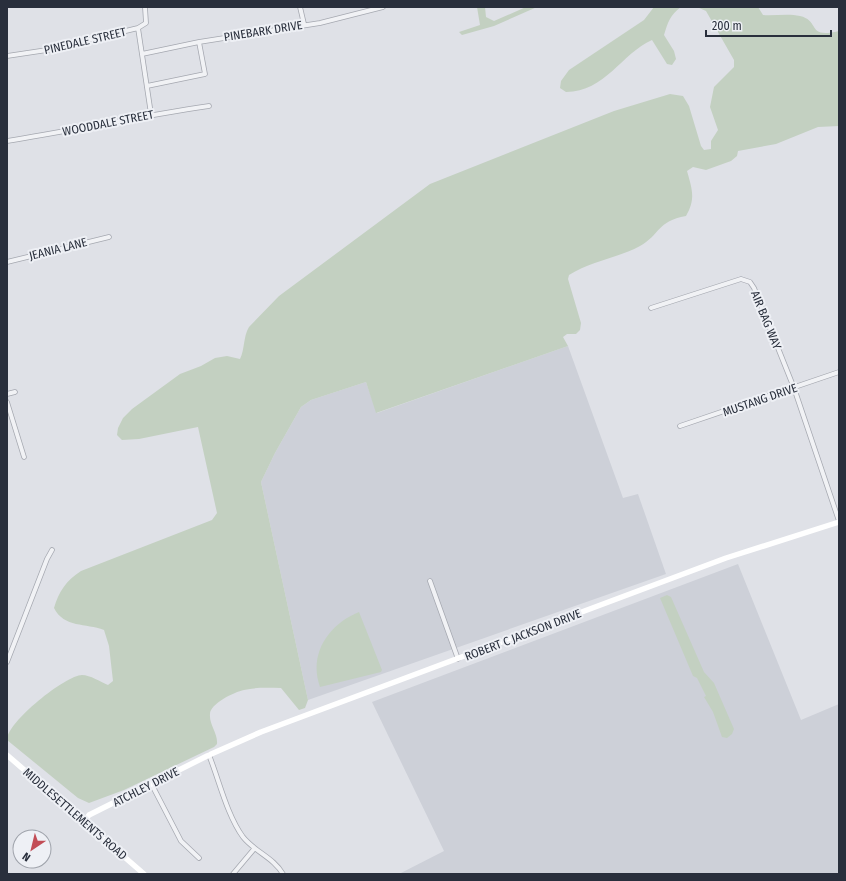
<svg xmlns="http://www.w3.org/2000/svg" width="846" height="881" viewBox="0 0 846 881" font-family="'Fira Sans Condensed',sans-serif">
<style>
.built{fill:#cdd0d8}
.green{fill:#c3d0c1}
.lines{fill:none;stroke-linecap:round;stroke-linejoin:round}
.street-casing{stroke:#a5a8b0;stroke-width:5.5}
.street{stroke:#f1f2f5;stroke-width:4}
.secondary{stroke:#fff;stroke-width:5.5}
.labels{text-anchor:middle;dominant-baseline:central;stroke-width:4;stroke-linejoin:round;paint-order:stroke}
.street-label{font-size:12px;fill:#292f3c;stroke:#eef0f5}
</style>
<rect width="100%" height="100%" fill="#dfe1e7"/>
<path class="built" d="M 568,346 L 623,498 L 638,494 L 666,574 L 308,700 L 261,482 L 275,453 L 301,407 L 311,400 L 366,382 L 377,413 Z
M 738,564 L 801,720 L 839,704 L 839,874 L 399,874 L 444,851 L 372,702 Z"/>
<path class="green" d="M 477,7 L 485,7 L 486,17 L 494,21 L 526,7 L 537,7 L 494,26 L 462,35 L 459,32 L 480,25 Z
M 654,7 L 681,7 C 670,15 668,22 664,35 L 674,51 L 676,59 L 672,65 L 667,64 L 652,40 C 622,53 605,92 566,92 L 560,88 L 561,81 L 569,70 L 644,20 Z
M 697,7 L 758,7 L 763,15 C 775,16 788,13 800,16 C 821,21 806,39 839,31 L 839,126 L 818,127 L 776,144 L 738,151 L 737,156 L 731,161 L 706,170 L 693,167 L 687,171 C 692,189 696,199 686,216 C 657,221 660,235 640,246 C 618,258 591,261 569,275 L 568,279 L 581,323 L 580,330 L 576,334 L 567,334 L 563,337 L 568,346 L 376,413 L 366,382 L 311,400 L 301,407 L 275,453 L 261,482 L 308,700 L 305,708 L 299,710 L 281,688 C 269,688 256,687 244,690 C 234,692 210,704 210,714 C 209,725 218,733 217,744 L 214,747 L 124,790 L 89,803 L 78,798 L 7,740 C 7,722 66,675 82,675 C 90,675 101,682 108,685 L 113,681 L 109,646 L 104,630 C 86,623 64,628 54,608 C 59,591 66,581 81,571 L 212,520 L 217,513 L 198,427 L 139,439 L 122,440 L 117,435 L 118,428 L 123,418 L 132,409 L 180,374 L 201,366 L 215,358 L 227,356 L 240,359 C 245,349 243,337 249,327 L 279,296 L 430,184 L 614,111 L 670,94 L 683,96 L 689,106 L 701,146 L 704,150 L 711,149 L 711,141 L 718,130 L 710,107 L 714,87 L 734,67 L 734,60 L 706,11 Z
M 667,595 L 671,597 L 704,672 L 714,683 L 734,729 L 732,734 L 727,738 L 722,737 L 713,712 L 704,697 L 706,696 L 697,678 L 693,676 L 660,598 Z
M 359,612 L 382,670 L 381,672 L 320,687 C 308,654 329,624 359,612 Z"/>
<g class="lines">
<defs>
<path id="street" d="M 300,7 L 304,24
M 138,28 L 151,114
M 142,54 L 199,42 L 320,23 L 383,7
M 7,56 L 47,50 L 138,28 L 146,23 L 145,7
M 147,86 L 205,74 L 199,42
M 7,141 C 75,130 141,116 209,106
M 7,262 L 109,237
M 651,308 L 741,279 L 750,282 L 754,288 L 794,388 L 839,521
M 7,394 L 15,392
M 7,402 L 24,457
M 680,426 L 839,372
M 430,581 L 458,659
M 7,662 L 47,559 L 52,550
M 209,755 C 219,780 227,815 243,837 C 255,852 274,858 283,874
M 152,785 L 181,841 L 199,858
M 233,874 L 254,849"/>
</defs>
<use href="#street" class="street-casing"/>
<use href="#street" class="street"/>
<path class="secondary" d="M 7,755 L 144,874
M 84,822 L 89,815 L 209,755 L 261,732 L 726,558 L 839,522"/>
</g>
<g class="labels">
<g class="street-label">
<text transform="translate(263 31) rotate(-9)">PINEBARK DRIVE</text>
<text transform="translate(85 41) rotate(-13)">PINEDALE STREET</text>
<text transform="translate(108 123) rotate(-11)">WOODDALE STREET</text>
<text transform="translate(58 249) rotate(-14)">JEANIA LANE</text>
<text transform="translate(766 320) rotate(68)">AIR BAG WAY</text>
<text transform="translate(760 400) rotate(-19)">MUSTANG DRIVE</text>
<text transform="translate(523 635) rotate(-21)">ROBERT C JACKSON DRIVE</text>
<text transform="translate(146 787) rotate(-27)">ATCHLEY DRIVE</text>
<text transform="translate(75 814) rotate(41)">MIDDLESETTLEMENTS ROAD</text>
</g>
</g>
<rect width="846" height="881" fill="none" stroke="#292f3c" stroke-width="16"/>
<g transform="translate(32 849) rotate(215)"><circle r="19" fill="#eef0f5" stroke="#9fa3ab"/>
<path d="M0-3L7 15L0 10L-7 15Z" fill="#c24d56"/>
<text y="-6" font-size="11" font-weight="bold" text-anchor="middle" fill="#292f3c">N</text>
</g>
<path d="M706 30v6h125v-6" fill="none" stroke="#292f3c" stroke-width="2"/>
<text x="712" y="30" font-size="12" fill="#292f3c" stroke="#eef0f5" stroke-width="3" paint-order="stroke">200 m</text>
</svg>
